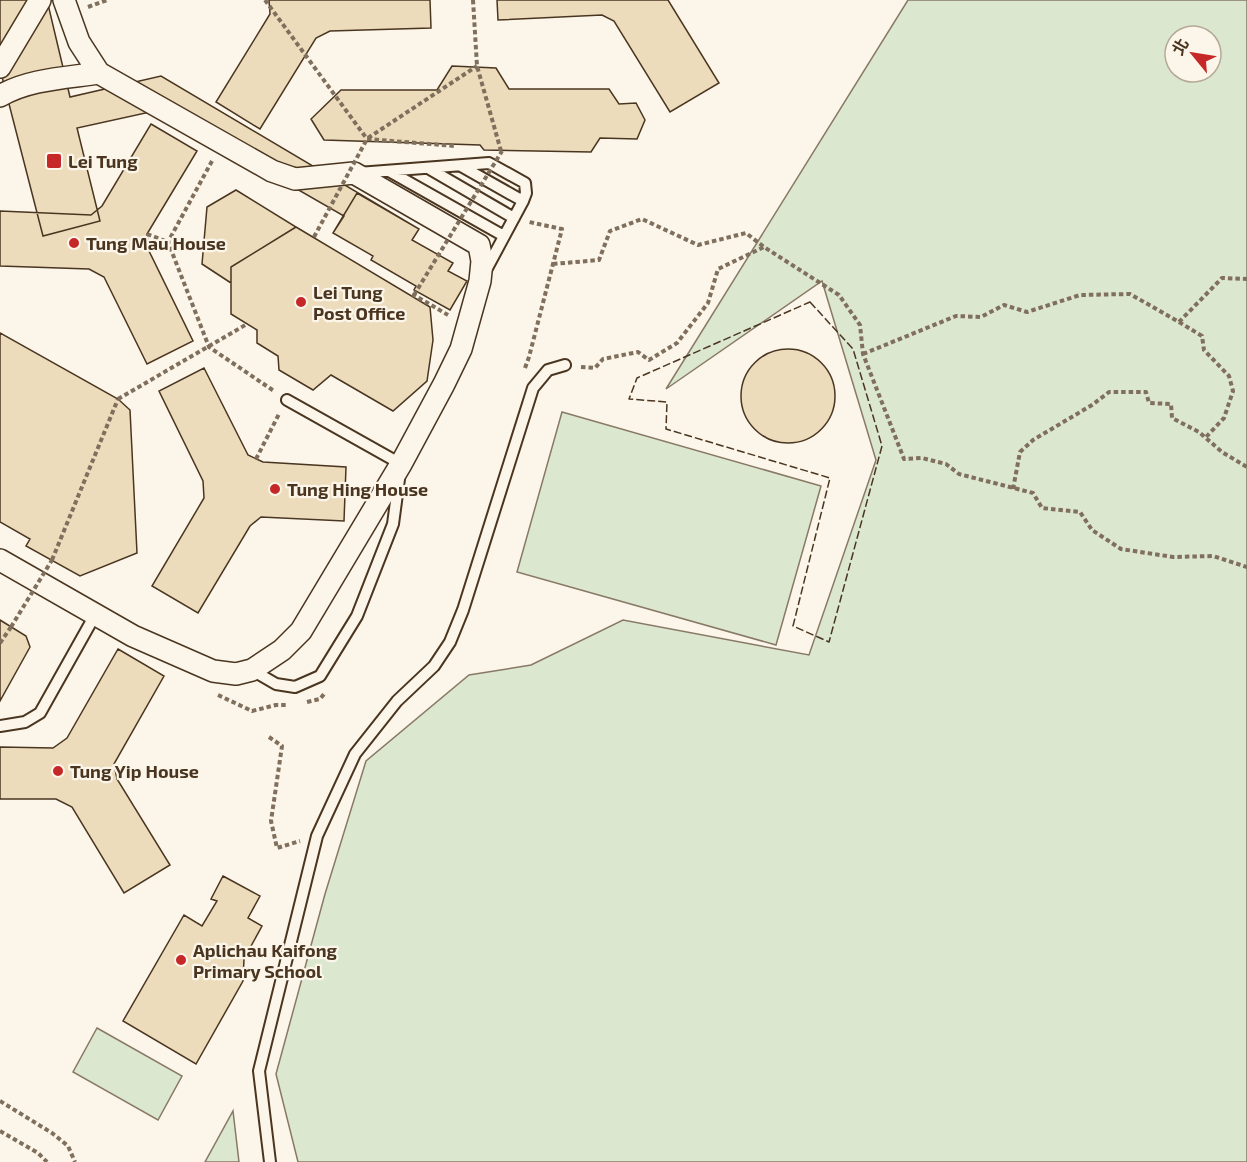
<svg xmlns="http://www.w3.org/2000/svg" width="1247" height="1162" viewBox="0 0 1247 1162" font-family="'Exo 2','Noto Sans TC',sans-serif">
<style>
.green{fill:#dce7d0;stroke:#887966;stroke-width:1.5;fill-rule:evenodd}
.building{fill:#ecdcbc;stroke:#4a3520;stroke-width:1.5}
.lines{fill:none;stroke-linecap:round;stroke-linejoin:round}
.service-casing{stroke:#4a3520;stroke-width:14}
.minor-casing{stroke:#4a3520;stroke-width:24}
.path{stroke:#7f6f5c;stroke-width:4;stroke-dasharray:4.5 3;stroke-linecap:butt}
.service{stroke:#fbf6e9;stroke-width:10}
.minor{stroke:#fbf6e9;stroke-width:21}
.path-bridge{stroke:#7f6f5c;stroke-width:4;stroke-dasharray:4.5 3;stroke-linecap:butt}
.fence{stroke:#4a3520;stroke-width:1.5;stroke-dasharray:8 3;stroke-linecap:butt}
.poi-dot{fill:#c62828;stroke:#fbf6e9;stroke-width:2}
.labels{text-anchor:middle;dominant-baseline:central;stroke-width:4.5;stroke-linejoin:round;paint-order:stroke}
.poi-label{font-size:18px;font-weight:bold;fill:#4a3520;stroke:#fbf6e9;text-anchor:start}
</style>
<rect width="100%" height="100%" fill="#fbf6e9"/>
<path class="green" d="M 908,0 L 1247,0 L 1247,1162 L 298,1162 L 276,1074 L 325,894 L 366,761 L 469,675 L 531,665 L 623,620 L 809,655 L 876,460 L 822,281 L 666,389 ZM 1175,36 L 1211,36 L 1211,72 L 1175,72 Z
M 562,412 L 821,486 L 776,645 L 517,572 Z
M 97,1028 L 182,1076 L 158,1120 L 73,1072 Z
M 233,1111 L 239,1162 L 205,1162 Z"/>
<path class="building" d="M 0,0 L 47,0 L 70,97 L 161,76 L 419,229 L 412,240 L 453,263 L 448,271 L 467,281 L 450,310 L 414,290 L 416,286 L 371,260 L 373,256 L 333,233 L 344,216 L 159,110 L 77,128 L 100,221 L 43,236 L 0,69 Z
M 269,0 L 430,0 L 431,28 L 330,31 L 316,38 L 260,129 L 216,102 L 270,14 Z
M 497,0 L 668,0 L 719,83 L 670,112 L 614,21 L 602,15 L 498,20 Z
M 452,66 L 496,68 L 509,89 L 609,89 L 619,104 L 636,103 L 645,120 L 637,139 L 600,138 L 591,152 L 484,150 L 480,145 L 324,140 L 311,119 L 341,90 L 437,90 Z
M 151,124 L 197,151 L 147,234 L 149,251 L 193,341 L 147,364 L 104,277 L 89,269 L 0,266 L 0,211 L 91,215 L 102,206 Z
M 236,190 L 296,227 L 231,267 L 231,283 L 202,264 L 207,207 Z
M 357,193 L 419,229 L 412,240 L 453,263 L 448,271 L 467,281 L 450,310 L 414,290 L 416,286 L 371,260 L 373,256 L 333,233 Z
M 296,227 L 430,307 L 433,340 L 427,381 L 393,411 L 331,375 L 313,390 L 279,370 L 278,356 L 257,343 L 257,330 L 231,314 L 231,267 Z
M 0,333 L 118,399 L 130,410 L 137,553 L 80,576 L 26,546 L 30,539 L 0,522 Z
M741 396a47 47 0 1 1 94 0a47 47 0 1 1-94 0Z
M 204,368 L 248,455 L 263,462 L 346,467 L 344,521 L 261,517 L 250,526 L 198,613 L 152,586 L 204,498 L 203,481 L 159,391 Z
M 0,620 L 26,636 L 30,647 L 0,701 Z
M 118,649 L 164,676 L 114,764 L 117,779 L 170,865 L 124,893 L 72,807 L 56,799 L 0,799 L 0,747 L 53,748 L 67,738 Z
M 223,876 L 260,896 L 248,918 L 262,926 L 244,959 L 243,981 L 196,1064 L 123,1021 L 184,915 L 202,926 L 217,901 L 211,899 Z"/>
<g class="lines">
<defs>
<path id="service" d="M 461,166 L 523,201
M 428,168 L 514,218
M 389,171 L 504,236
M 358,173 L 489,163 L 525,183 L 526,193 L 523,201 L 486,270
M 252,670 L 276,684 L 295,687 L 320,676 L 357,616 L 393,524 L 401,464 L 287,400
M 0,726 L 25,722 L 40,713 L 95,615
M 270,1162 L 259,1071 L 317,836 L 355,754 L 397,701 L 434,666 L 450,642 L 463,610 L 533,388 L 548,370 L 565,365"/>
<path id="minor" d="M 0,67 L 40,0
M 0,96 C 29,79 66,78 99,73
M 0,560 L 133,636 L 213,671 L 236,674 L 252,670 L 282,650 L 301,631 L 401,464 L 444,384 L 461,349 L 480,281 L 482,261 L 479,245 L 354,173 L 295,179 L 272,171 L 99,73 L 79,42 L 64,0"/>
</defs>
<use href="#service" class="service-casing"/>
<use href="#minor" class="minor-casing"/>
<path class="path" d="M 265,0 L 367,139 L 455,146
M 473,0 L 477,66 L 501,151
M 88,7 L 107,0
M 368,138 L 477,66
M 212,161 L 168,242 L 209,347 L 274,391
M 147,234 L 168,242
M 553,264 L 599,260 L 610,231 L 642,219 L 698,245 L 746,233 L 764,247 L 839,295 L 860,325 L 863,354 L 904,459 L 922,458 L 946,464 L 959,474 L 1033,493 L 1042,508 L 1080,512 L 1092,530 L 1121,549 L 1173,557 L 1213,556 L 1247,567
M 413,297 L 414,295 L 448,315
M 1179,322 L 1202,336 L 1204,350 L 1229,376 L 1233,391 L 1224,418 L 1206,437
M 863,354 L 956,316 L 981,317 L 1004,305 L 1027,312 L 1080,295 L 1130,294 L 1179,322 L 1222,278 L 1247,279
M 581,367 L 595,368 L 603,359 L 638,352 L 649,360 L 677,343 L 708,303 L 718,269 L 764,247
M 525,368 L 529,357 L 562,229 L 529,222
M 256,459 L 279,414
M 1013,489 L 1020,452 L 1033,440 L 1092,405 L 1109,392 L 1146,392 L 1149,403 L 1171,404 L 1172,418 L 1199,432 L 1222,452 L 1247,467
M 52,560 L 118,399
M 0,643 L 11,627
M 218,695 L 252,711 L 276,705 L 288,705
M 307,702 L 320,699 L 324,694
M 269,737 L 282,746 L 271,821 L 277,848 L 300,841
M 0,1101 L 52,1133 L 68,1146 L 75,1162
M 0,1131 L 38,1153 L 47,1162"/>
<use href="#service" class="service"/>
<use href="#minor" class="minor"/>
<path class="path-bridge" d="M 314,237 L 367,139
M 414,295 L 502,151
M 118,399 L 247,324
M 11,627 L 52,560"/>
<path class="fence" d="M 810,302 L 853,349 L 882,446 L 829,642 L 793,626 L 830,478 L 666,429 L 667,402 L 629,399 L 637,378 Z"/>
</g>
<g class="poi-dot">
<rect x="46" y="153" width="16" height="16" rx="3"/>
<circle cx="74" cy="243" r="6"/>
<circle cx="301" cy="302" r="6"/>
<circle cx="275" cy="489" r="6"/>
<circle cx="58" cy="771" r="6"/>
<circle cx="181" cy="960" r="6"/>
</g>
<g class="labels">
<g class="poi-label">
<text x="68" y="161">Lei Tung</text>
<text x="86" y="243">Tung Mau House</text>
<text x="313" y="292">Lei Tung<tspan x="313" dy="21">Post Office</tspan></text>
<text x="287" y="489">Tung Hing House</text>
<text x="70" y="771">Tung Yip House</text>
<text x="193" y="950">Aplichau Kaifong<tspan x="193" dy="21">Primary School</tspan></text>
</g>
</g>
<g transform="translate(1193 54) rotate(300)"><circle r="28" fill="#fbf6e9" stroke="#b4a999" stroke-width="1.5"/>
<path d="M0-4.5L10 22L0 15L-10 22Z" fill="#c62828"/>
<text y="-9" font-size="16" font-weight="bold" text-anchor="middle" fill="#4a3520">北</text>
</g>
</svg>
